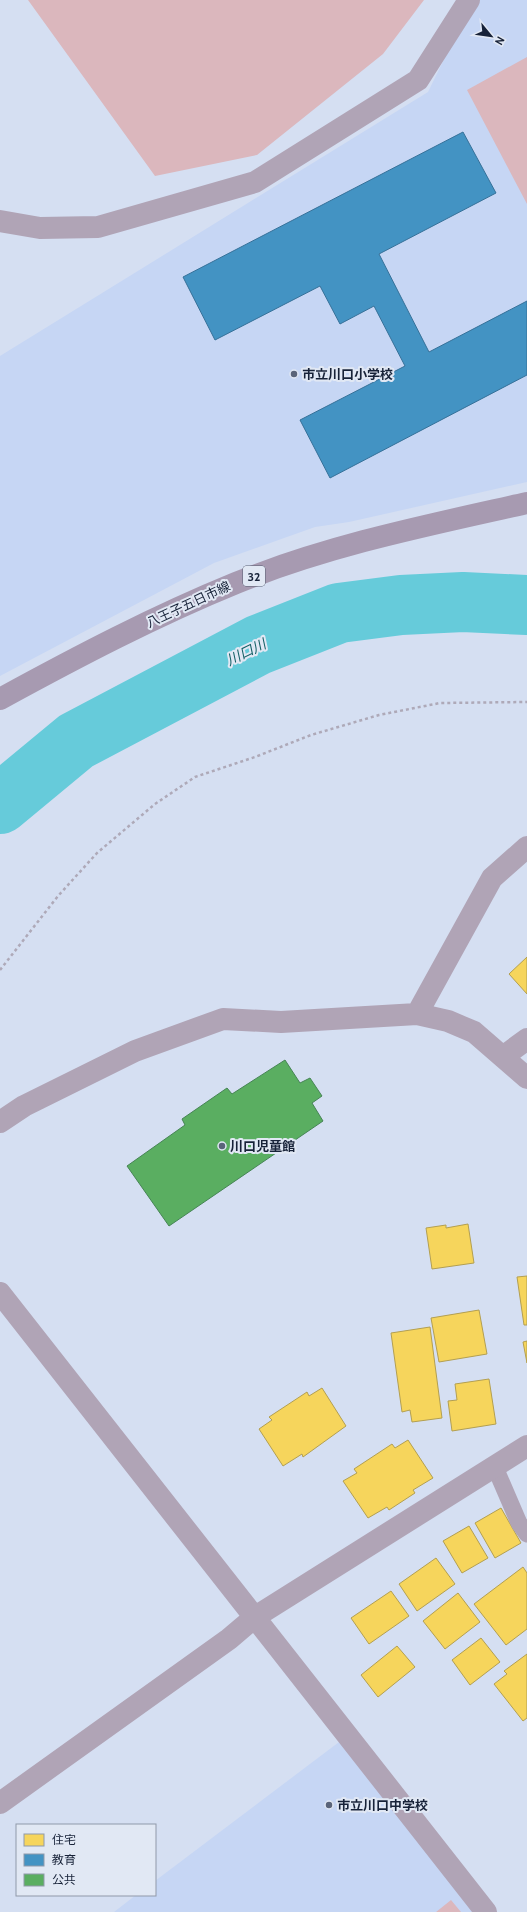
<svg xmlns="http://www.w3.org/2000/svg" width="527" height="1912" viewBox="0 0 527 1912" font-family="Cabin,'Noto Sans JP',sans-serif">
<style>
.built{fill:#c6d6f4}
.green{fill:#dbb7bd}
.homes{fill:#f6d55c;stroke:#b39f51}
.schools{fill:#4393c3;stroke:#367199}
.public{fill:#5aae61;stroke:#468455}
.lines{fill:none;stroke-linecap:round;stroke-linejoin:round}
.river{stroke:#66cbda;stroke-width:60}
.path{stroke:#aea9b8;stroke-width:2.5;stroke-dasharray:3 3;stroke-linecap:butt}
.service{stroke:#b0a4b6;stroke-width:17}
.minor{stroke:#b0a4b6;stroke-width:22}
.primary{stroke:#a79ab1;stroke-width:22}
.poi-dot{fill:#5a6479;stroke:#e1e8f4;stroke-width:1.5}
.labels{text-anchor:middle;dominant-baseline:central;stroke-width:4;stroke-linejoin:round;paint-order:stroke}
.shield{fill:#e1e8f4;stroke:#545d70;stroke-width:1}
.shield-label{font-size:12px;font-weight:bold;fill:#172238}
.poi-label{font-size:13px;font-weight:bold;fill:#172238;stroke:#e1e8f4;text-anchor:start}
.street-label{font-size:13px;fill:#172238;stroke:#e1e8f4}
.water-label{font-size:14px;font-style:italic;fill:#135f65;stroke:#e1e8f4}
</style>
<rect width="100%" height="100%" fill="#d5dff2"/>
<path class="built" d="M 473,0 L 527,0 L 527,482 L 349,522 L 315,527 L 214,563 L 0,676 L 0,356 L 428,92 Z
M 347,1736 L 486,1912 L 114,1912 L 136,1895 L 155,1895 L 155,1881 Z"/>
<path class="green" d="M 28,0 L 424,0 L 383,54 L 257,155 L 155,176 Z
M 527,57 L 527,204 L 467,90 Z
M 451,1900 L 461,1912 L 436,1912 Z"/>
<path class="homes" d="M 527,957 L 527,994 L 509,974 Z
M 468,1224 L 474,1263 L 432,1269 L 426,1228 L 446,1225 L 446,1228 Z
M 527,1276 L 527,1325 L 524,1325 L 517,1277 Z
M 479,1310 L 487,1354 L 439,1362 L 431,1318 Z
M 430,1327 L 442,1418 L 412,1422 L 410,1410 L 402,1412 L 391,1333 Z
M 527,1341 L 527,1363 L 523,1342 Z
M 489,1379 L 496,1424 L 452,1431 L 448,1401 L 457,1400 L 455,1384 Z
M 322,1388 L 346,1426 L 303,1457 L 302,1454 L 283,1466 L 259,1429 L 272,1420 L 269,1417 L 307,1392 L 309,1396 Z
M 408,1440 L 433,1478 L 413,1490 L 415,1493 L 389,1510 L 387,1507 L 368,1518 L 343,1481 L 357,1473 L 354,1469 L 392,1444 L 395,1448 Z
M 501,1508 L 521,1543 L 495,1558 L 475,1523 Z
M 469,1526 L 488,1558 L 462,1573 L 443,1541 Z
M 436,1558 L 455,1584 L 417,1611 L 399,1584 Z
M 523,1567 L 527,1573 L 527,1629 L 506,1645 L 474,1604 Z
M 391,1591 L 409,1616 L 369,1644 L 351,1618 Z
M 458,1593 L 480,1622 L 445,1649 L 423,1621 Z
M 481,1638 L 500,1662 L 470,1685 L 452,1660 Z
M 397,1646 L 415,1667 L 378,1697 L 361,1675 Z
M 527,1654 L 527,1718 L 523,1721 L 494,1684 L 507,1674 L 504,1671 Z"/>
<path class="schools" d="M 463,132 L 496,193 L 379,254 L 429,352 L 527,301 L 527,375 L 330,478 L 300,420 L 405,366 L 374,306 L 340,324 L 320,286 L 215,340 L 183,277 Z"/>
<path class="public" d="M 285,1060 L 300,1083 L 310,1078 L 322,1096 L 312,1103 L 323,1121 L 169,1226 L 127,1166 L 185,1125 L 182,1119 L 227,1088 L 232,1094 Z"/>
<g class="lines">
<path class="river" d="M 0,804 L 76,741 L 258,645 L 339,613 L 401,605 L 463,602 L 527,605"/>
<path class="path" d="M 0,970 L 58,896 L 97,853 L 155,804 L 195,777 L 255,757 L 311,735 L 379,715 L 440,703 L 527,702"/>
<path class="service" d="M 494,1465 L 519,1523 L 527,1534"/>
<path class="minor" d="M 0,221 L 40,228 L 98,227 L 255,182 L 418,80 L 469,0
M 417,1014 L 492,878 L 527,847
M 504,1056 L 527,1039
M 0,1122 L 24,1106 L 135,1051 L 223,1019 L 281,1022 L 417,1014 L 448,1021 L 474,1032 L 527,1078
M 0,1293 L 486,1912
M 0,1803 L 229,1639 L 255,1617 L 527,1446"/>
<path class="primary" d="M 0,699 C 77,657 155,616 236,583 C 329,545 429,525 527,503"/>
</g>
<g class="poi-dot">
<circle cx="294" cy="374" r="4"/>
<circle cx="222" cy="1146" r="4"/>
<circle cx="329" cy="1805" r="4"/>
</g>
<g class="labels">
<rect class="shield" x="243" y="566" width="22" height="20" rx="3"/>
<g class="shield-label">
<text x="254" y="576">32</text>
</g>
<g class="poi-label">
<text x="302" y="374">市立川口小学校</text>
<text x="230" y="1146">川口児童館</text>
<text x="337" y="1805">市立川口中学校</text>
</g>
<g class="street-label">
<text transform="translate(188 604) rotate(-25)">八王子五日市線</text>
</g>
<g class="water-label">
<text transform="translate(246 652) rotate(-26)">川口川</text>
</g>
</g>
<rect x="16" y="1824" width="140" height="72" fill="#e1e8f4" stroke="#9099a9"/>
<rect x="24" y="1834" width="20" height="12" fill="#f6d55c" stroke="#9099a9"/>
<text x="52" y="1844" font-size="12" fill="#172238">住宅</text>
<rect x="24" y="1854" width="20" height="12" fill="#4393c3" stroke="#9099a9"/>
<text x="52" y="1864" font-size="12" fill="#172238">教育</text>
<rect x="24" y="1874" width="20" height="12" fill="#5aae61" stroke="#9099a9"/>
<text x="52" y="1884" font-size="12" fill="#172238">公共</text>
<g transform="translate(491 36) rotate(119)" stroke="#e1e8f4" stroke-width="3" paint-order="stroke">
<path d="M0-3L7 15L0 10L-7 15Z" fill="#172238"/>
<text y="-6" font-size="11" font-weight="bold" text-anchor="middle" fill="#172238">N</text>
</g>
</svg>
